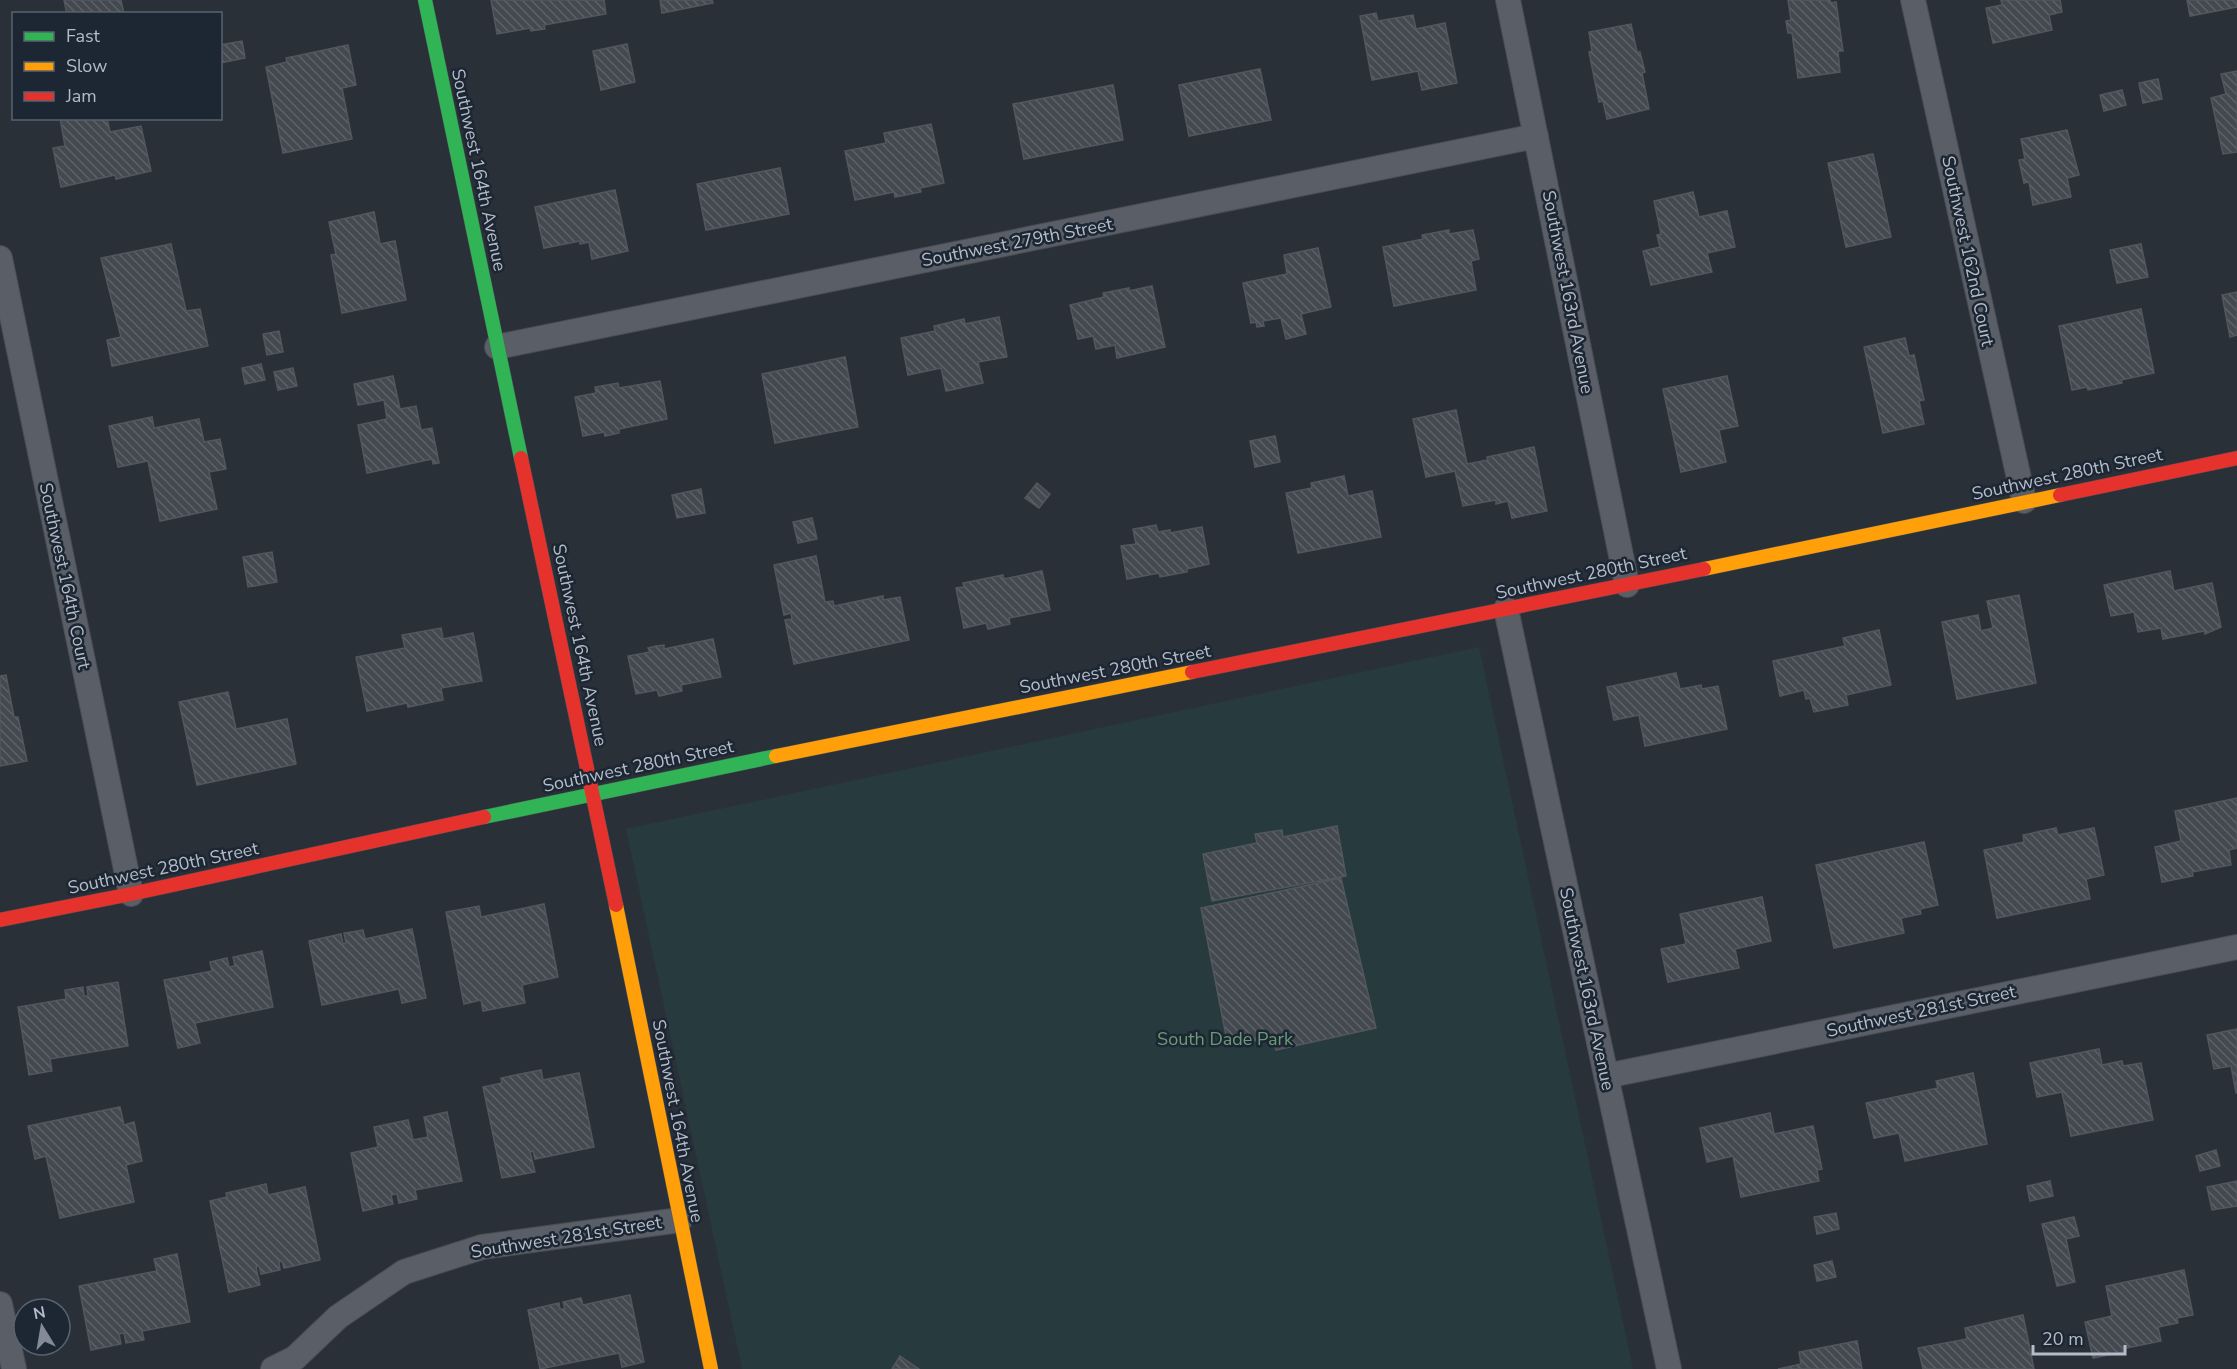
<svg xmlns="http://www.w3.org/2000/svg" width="2237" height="1369" viewBox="0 0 2237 1369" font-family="'Nunito Sans',sans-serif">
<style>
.park{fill:#273a3e}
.building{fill:url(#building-back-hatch);stroke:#52575f;stroke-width:1.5}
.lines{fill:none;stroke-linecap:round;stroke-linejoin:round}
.street-casing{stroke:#484c53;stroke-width:26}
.fast-casing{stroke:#484c53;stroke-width:15}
.slow-casing{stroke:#484c53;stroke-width:15}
.jam-casing{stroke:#484c53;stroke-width:15}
.street{stroke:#5a5e66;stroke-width:24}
.fast{stroke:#30b455;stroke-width:14}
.slow{stroke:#ff9f0a;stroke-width:14}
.jam{stroke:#e5322d;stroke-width:14}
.labels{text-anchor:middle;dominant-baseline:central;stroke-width:5;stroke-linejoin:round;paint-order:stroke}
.street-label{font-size:18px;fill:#b4bcc9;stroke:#1d2633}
.park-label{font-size:18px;fill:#6b9a76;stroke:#1d2633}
</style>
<defs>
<pattern id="building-back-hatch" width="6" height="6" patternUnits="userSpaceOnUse" patternTransform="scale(1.5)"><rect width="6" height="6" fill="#444950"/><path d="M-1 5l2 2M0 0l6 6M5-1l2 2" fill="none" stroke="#5d6168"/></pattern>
</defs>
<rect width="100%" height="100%" fill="#2a3038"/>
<path class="park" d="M 1479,647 L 1633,1369 L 742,1369 L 626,829 Z"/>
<path class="building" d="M 64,0 L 121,0 L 124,14 L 67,14 Z
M 491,0 L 604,0 L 606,14 L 544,25 L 545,29 L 531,31 L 530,28 L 497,34 Z
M 660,0 L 712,0 L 713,3 L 662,13 Z
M 1788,0 L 1830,0 L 1831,3 L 1836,2 L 1843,51 L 1838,51 L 1840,72 L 1798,78 L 1792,33 L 1788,33 L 1786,21 L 1791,20 Z
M 2001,0 L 2060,0 L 2062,12 L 2049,15 L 2052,30 L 1993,43 L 1986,8 L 2002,5 Z
M 2187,0 L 2237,0 L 2237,7 L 2190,16 Z
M 1376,13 L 1378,21 L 1413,15 L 1416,29 L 1445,23 L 1457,83 L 1422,90 L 1418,71 L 1372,80 L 1360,16 Z
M 1631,24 L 1637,52 L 1640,52 L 1645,72 L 1642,73 L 1649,109 L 1607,119 L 1603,101 L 1599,102 L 1589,52 L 1592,51 L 1589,32 Z
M 242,41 L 245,58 L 220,63 L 220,45 Z
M 627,44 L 635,82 L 601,90 L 593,51 Z
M 348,45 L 356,85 L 342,88 L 352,139 L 283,153 L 266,67 L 287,62 L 286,58 Z
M 1260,69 L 1271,120 L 1189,136 L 1179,85 Z
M 2237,71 L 2237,152 L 2223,154 L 2211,98 L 2226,94 L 2221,74 Z
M 2158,79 L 2162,99 L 2143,103 L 2139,83 Z
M 1113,85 L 1123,140 L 1024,159 L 1013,104 Z
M 2122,90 L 2126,105 L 2104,111 L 2100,95 Z
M 60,118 L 107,118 L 110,132 L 141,126 L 151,171 L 116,179 L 115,175 L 61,187 L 53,148 L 65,146 Z
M 931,124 L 944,183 L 920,188 L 921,192 L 895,197 L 894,192 L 855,200 L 845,151 L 886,143 L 884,133 Z
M 2067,130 L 2079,175 L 2067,178 L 2071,197 L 2033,205 L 2029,182 L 2024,183 L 2019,160 L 2025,159 L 2021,139 Z
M 1873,154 L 1891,237 L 1846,247 L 1828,163 Z
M 780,168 L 789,214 L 706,230 L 697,184 Z
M 615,190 L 628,251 L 592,259 L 589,242 L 580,244 L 580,241 L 544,248 L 535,207 Z
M 1693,192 L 1699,217 L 1727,211 L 1735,247 L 1707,253 L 1712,272 L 1651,285 L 1643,251 L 1660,247 L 1657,235 L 1661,234 L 1654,201 Z
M 374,212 L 380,244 L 395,241 L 406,300 L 342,313 L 331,255 L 336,254 L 329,222 Z
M 1449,230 L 1449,234 L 1473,230 L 1479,259 L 1471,261 L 1476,290 L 1394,306 L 1383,247 L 1423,239 L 1422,235 Z
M 171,244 L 186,311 L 200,309 L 208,346 L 112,366 L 107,340 L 121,337 L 101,258 Z
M 2141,244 L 2148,277 L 2117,283 L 2110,250 Z
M 1318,248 L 1331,307 L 1301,314 L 1306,334 L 1286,339 L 1281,318 L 1263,321 L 1264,326 L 1257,327 L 1256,322 L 1251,323 L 1243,283 L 1287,274 L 1284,255 Z
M 1152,286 L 1165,347 L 1117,358 L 1115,345 L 1096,349 L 1093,336 L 1078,339 L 1070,305 L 1104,297 L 1103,293 L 1129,288 L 1129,291 Z
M 2237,292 L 2237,335 L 2230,337 L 2222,295 Z
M 2141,309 L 2154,373 L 2121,380 L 2122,383 L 2088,390 L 2087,387 L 2072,390 L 2059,326 Z
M 999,317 L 1007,357 L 978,362 L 983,383 L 946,391 L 941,368 L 908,375 L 901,338 L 935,331 L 934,326 L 964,319 L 965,324 Z
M 279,331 L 283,352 L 267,355 L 263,334 Z
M 1905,338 L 1909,356 L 1914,355 L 1924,400 L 1919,401 L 1924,424 L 1883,433 L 1864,347 Z
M 845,357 L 858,427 L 775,443 L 762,374 Z
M 261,364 L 265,380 L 245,384 L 242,368 Z
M 293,368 L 297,386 L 278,390 L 274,372 Z
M 393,376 L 400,409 L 416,406 L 421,430 L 432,428 L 439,463 L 433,464 L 432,459 L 367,473 L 358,425 L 387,419 L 384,400 L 358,405 L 354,384 Z
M 1727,376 L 1738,426 L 1719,430 L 1726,462 L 1681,472 L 1663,389 Z
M 660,381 L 667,419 L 619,429 L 619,433 L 605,436 L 604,432 L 583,436 L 575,397 L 596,393 L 595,387 L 618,383 L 619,388 Z
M 1456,410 L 1467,464 L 1488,460 L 1487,457 L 1534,447 L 1547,511 L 1512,518 L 1508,501 L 1496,504 L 1496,500 L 1463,506 L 1455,471 L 1426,477 L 1413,419 Z
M 152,417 L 154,428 L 199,419 L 204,442 L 220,439 L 226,469 L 209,472 L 217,509 L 160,521 L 148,461 L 118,467 L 109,426 Z
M 1275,436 L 1280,462 L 1255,467 L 1250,441 Z
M 1344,476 L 1348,496 L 1372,491 L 1381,537 L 1298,553 L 1286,493 L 1312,488 L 1311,483 Z
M 1037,483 L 1050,494 L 1039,508 L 1025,498 Z
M 701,489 L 705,513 L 677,518 L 672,495 Z
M 812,518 L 817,539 L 798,543 L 793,522 Z
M 1156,525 L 1158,532 L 1170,530 L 1170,533 L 1202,527 L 1209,564 L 1187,569 L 1187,572 L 1160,577 L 1159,573 L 1127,579 L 1121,546 L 1136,544 L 1133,529 Z
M 272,552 L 277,582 L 248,587 L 243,557 Z
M 816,556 L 825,602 L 833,601 L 834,606 L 883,596 L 883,600 L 900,597 L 909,640 L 794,664 L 785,620 L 792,619 L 791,613 L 784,615 L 774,565 Z
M 1042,571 L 1050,610 L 1009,618 L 1010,624 L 988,629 L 986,623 L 964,628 L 956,588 L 964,587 L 963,583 L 1003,575 L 1004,579 Z
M 2170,571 L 2174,591 L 2212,583 L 2221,627 L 2205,634 L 2204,631 L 2163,639 L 2161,628 L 2138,632 L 2134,612 L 2111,616 L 2104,585 Z
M 2019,595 L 2036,683 L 1957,699 L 1942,622 L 1978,615 L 1981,631 L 1993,628 L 1987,601 Z
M 441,628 L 443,639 L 473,633 L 482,681 L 441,688 L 443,700 L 408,707 L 407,703 L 367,711 L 356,657 L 405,648 L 402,635 Z
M 1879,630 L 1891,685 L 1846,695 L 1848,705 L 1814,712 L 1810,698 L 1806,699 L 1804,690 L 1780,696 L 1773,661 L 1845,646 L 1843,638 Z
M 713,639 L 721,677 L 681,685 L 682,691 L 659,696 L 657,690 L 636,694 L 628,656 L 650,652 L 648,648 L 656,646 L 664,645 L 664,649 Z
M 1676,673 L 1680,689 L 1701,685 L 1702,689 L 1718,686 L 1727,729 L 1645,746 L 1639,715 L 1614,720 L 1607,687 Z
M 6,675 L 14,717 L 18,717 L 27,761 L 0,766 L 0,676 Z
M 228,692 L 236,729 L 287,719 L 296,764 L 197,785 L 179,702 Z
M 2237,798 L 2237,848 L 2229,850 L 2231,865 L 2192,872 L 2193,876 L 2162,882 L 2155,847 L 2181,841 L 2175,811 Z
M 1337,826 L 1346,876 L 1212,901 L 1203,854 L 1257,843 L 1255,834 L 1282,830 L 1283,837 Z
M 2056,828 L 2058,835 L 2094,828 L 2104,875 L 2086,879 L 2090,899 L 1997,918 L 1984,850 L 2024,842 L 2023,835 Z
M 1924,842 L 1938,905 L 1920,909 L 1921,914 L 1901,918 L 1904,933 L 1834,948 L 1816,865 Z
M 1341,878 L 1376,1028 L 1276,1050 L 1273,1037 L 1228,1046 L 1201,908 Z
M 1762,897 L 1771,941 L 1735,949 L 1739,968 L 1668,982 L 1661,949 L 1686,944 L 1680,914 Z
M 544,904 L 558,977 L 522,985 L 525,1003 L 483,1011 L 481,1000 L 464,1004 L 446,912 L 479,906 L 481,917 Z
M 412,929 L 426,998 L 402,1003 L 399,989 L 322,1005 L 309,941 L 341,934 L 343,944 L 346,943 L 344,933 L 363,930 L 365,939 Z
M 262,951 L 273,1007 L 195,1023 L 200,1043 L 178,1048 L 164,980 L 212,971 L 210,962 L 227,958 L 229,967 L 235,966 L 233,957 Z
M 118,982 L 128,1046 L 50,1059 L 52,1071 L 29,1075 L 18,1007 L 66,999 L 65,990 L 83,987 L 84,996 L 88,996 L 87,987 Z
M 2237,1029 L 2237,1093 L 2236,1093 L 2231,1066 L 2214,1069 L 2207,1035 Z
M 2099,1049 L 2102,1065 L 2122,1061 L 2123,1066 L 2141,1063 L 2153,1120 L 2071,1136 L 2062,1092 L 2037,1097 L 2030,1063 Z
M 541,1070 L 543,1080 L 579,1073 L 594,1147 L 535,1159 L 533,1151 L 530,1152 L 535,1172 L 502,1178 L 483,1087 L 502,1083 L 501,1078 Z
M 1973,1073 L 1987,1144 L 1905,1161 L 1899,1133 L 1874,1138 L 1866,1103 L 1938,1088 L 1936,1081 Z
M 120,1107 L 124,1125 L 134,1122 L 142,1161 L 126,1165 L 134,1202 L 60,1218 L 46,1156 L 35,1159 L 28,1126 Z
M 447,1112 L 462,1181 L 415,1190 L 417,1199 L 399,1203 L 397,1194 L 391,1195 L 393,1204 L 363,1211 L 351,1153 L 378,1147 L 374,1127 L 408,1120 L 413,1140 L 428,1137 L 424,1117 Z
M 1770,1113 L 1774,1134 L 1813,1126 L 1822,1169 L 1817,1170 L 1819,1181 L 1741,1197 L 1733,1156 L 1707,1162 L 1700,1128 Z
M 2216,1150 L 2220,1166 L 2200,1171 L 2196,1156 Z
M 2050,1181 L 2053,1196 L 2030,1201 L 2027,1186 Z
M 2237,1181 L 2237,1206 L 2212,1210 L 2207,1187 Z
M 266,1184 L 268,1195 L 305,1187 L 320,1260 L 284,1268 L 282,1261 L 279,1262 L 280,1270 L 261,1274 L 259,1266 L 256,1267 L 260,1285 L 229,1292 L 210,1201 L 227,1197 L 226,1193 Z
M 1836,1213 L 1839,1229 L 1817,1234 L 1814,1217 Z
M 2074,1217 L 2079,1236 L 2066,1239 L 2075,1282 L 2057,1286 L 2042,1224 Z
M 177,1254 L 190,1322 L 142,1331 L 144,1340 L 126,1343 L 124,1333 L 119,1334 L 121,1344 L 91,1350 L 79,1286 L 157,1271 L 154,1259 Z
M 1832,1261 L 1836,1277 L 1817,1281 L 1814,1265 Z
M 2184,1270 L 2193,1315 L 2177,1318 L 2178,1323 L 2158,1327 L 2161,1341 L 2122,1349 L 2123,1352 L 2093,1358 L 2085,1322 L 2112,1316 L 2106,1286 Z
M 630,1295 L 644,1362 L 622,1367 L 619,1353 L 540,1369 L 528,1310 L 559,1303 L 560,1309 L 565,1309 L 563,1302 L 581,1298 L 583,1305 Z
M 2023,1315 L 2034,1369 L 1923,1369 L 1918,1348 L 1967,1339 L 1965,1328 Z
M 1857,1341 L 1862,1369 L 1778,1369 L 1801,1364 L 1799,1352 Z
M 900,1356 L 919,1369 L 892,1369 Z"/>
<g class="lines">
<defs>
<path id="street" d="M 1508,0 L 1627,585
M 1913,0 L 2024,501
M 0,258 L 131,894
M 497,347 L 1536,136
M 1506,609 L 1669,1369
M 1606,1076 L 2237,947
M 0,1304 L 14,1369
M 273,1369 L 295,1358 L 338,1317 L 404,1272 L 482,1247 L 680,1220"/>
<path id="fast" d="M 425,0 L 521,458
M 484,817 L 776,756"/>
<path id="slow" d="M 1704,569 L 2060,495
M 776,756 L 1192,672
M 616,905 L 711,1369"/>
<path id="jam" d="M 521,458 L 616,905
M 2060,495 L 2237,458
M 1192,672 L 1704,569
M 0,920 L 131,894 L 484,817"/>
</defs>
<use href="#street" class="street-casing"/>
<use href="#fast" class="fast-casing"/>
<use href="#slow" class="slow-casing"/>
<use href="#jam" class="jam-casing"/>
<use href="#street" class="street"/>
<use href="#fast" class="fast"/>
<use href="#slow" class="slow"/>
<use href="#jam" class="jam"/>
</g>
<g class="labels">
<g class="street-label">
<text transform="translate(479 170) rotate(78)">Southwest 164th Avenue</text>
<text transform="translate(1017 242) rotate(-11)">Southwest 279th Street</text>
<text transform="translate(1968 251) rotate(78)">Southwest 162nd Court</text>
<text transform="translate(1568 292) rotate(79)">Southwest 163rd Avenue</text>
<text transform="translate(2067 474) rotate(-12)">Southwest 280th Street</text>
<text transform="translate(1591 573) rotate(-12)">Southwest 280th Street</text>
<text transform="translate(65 576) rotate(78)">Southwest 164th Court</text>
<text transform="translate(580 645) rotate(78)">Southwest 164th Avenue</text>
<text transform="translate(1115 669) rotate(-11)">Southwest 280th Street</text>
<text transform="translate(638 766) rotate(-12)">Southwest 280th Street</text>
<text transform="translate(163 868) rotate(-12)">Southwest 280th Street</text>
<text transform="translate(1587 989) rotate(78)">Southwest 163rd Avenue</text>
<text transform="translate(1921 1011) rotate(-12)">Southwest 281st Street</text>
<text transform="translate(678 1121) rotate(79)">Southwest 164th Avenue</text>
<text transform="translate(566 1237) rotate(-9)">Southwest 281st Street</text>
</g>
<g class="park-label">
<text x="1225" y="1039">South Dade Park</text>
</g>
</g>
<rect x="12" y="12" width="210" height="108" fill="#1d2633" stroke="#59626f" stroke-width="1.5"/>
<rect x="24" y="32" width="30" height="9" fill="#30b455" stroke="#59626f" stroke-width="1.5"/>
<text x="66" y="42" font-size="18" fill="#b4bcc9">Fast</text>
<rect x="24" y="62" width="30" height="9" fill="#ff9f0a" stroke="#59626f" stroke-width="1.5"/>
<text x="66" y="72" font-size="18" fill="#b4bcc9">Slow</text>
<rect x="24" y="92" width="30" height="9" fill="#e5322d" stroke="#59626f" stroke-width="1.5"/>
<text x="66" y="102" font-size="18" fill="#b4bcc9">Jam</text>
<g transform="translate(42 1327) rotate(349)"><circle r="28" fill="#1d2633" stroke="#59626f" stroke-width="1.5"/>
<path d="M0-4.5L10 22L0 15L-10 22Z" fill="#848b96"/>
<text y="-9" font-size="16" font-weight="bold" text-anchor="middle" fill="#b4bcc9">N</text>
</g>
<path d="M2033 1345v9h92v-9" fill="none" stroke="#b4bcc9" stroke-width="3"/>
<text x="2042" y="1345" font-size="18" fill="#b4bcc9" stroke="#1d2633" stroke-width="4.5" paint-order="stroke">20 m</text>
</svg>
